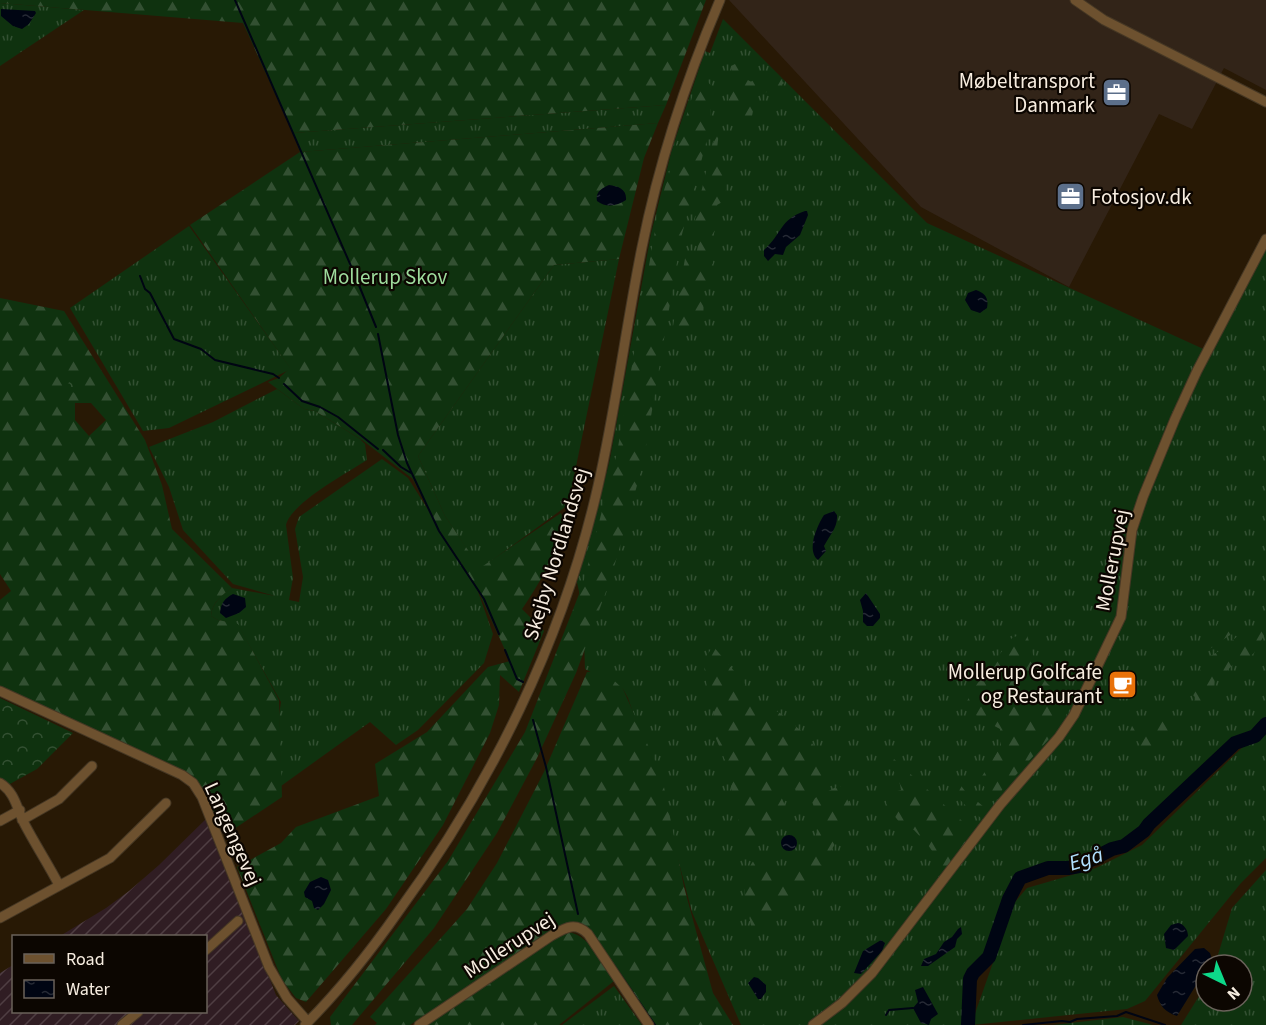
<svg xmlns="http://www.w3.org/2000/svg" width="1266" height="1025" viewBox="0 0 1266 1025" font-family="'Source Sans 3',sans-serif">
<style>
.commercial{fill:#322418}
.industrial{fill:url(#industrial-furrows)}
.grass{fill:url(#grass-tufts)}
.forest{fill:url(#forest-firs);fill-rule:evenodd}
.wetland{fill:url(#wetland-marsh)}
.park{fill:url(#park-crowns)}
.water{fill:url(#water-ripples)}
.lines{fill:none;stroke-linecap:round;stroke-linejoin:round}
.stream{stroke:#000513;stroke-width:2}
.river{stroke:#000513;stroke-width:14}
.minor-casing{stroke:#453724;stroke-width:11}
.minor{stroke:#6d512f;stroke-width:9}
.labels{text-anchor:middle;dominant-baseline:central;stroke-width:4.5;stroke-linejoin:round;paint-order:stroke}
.poi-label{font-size:21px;fill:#f7ede0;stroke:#0c0601;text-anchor:end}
.park-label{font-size:21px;fill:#9edb9c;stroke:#0c0601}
.street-label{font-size:21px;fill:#f7ede0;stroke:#0c0601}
.water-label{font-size:22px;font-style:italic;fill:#b2e1ff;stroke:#0c0601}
</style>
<defs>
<pattern id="industrial-furrows" width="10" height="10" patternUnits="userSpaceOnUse" patternTransform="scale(1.5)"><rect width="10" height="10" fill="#301d23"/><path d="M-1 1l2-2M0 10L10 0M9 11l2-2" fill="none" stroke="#4f3e43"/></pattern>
<pattern id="grass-tufts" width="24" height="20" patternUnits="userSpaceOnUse" patternTransform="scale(1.5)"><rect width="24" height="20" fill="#0f320f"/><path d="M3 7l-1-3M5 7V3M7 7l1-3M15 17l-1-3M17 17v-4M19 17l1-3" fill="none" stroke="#335032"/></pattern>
<pattern id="forest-firs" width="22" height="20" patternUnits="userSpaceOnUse" patternTransform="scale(1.5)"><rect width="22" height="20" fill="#0f320f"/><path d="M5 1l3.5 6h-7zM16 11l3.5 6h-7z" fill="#335032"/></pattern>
<pattern id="wetland-marsh" width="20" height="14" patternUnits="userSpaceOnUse" patternTransform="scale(1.5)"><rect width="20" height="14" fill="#0f320f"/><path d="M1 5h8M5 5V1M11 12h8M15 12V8" fill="none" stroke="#335032"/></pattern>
<pattern id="park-crowns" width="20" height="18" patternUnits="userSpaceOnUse" patternTransform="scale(1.5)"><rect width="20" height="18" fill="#0f320f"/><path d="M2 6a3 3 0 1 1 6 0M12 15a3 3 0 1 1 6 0" fill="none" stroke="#335032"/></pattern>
<pattern id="water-ripples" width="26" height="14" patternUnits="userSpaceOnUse" patternTransform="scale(1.5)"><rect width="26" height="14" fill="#000513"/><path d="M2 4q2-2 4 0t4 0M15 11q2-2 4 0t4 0" fill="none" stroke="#262a35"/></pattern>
</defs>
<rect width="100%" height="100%" fill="#281905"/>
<path class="commercial" d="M 729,0 L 1266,0 L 1266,90 L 1224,68 L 1192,129 L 1159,114 L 1069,287 L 921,207 Z"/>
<path class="industrial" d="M 207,818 L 276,995 L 299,1021 L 295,1025 L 0,1025 L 0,973 L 13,965 L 14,1012 L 206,1012 L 206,936 L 60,936 L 106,908 L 129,891 L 159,865 Z"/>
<path class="grass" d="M 0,3 L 84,10 L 0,66 Z
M 723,19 L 927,223 L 1210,352 L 1266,243 L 1266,858 L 1241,883 L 1145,1001 L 1127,1009 L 971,1025 L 1014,903 L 1027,888 L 1096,868 L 1142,845 L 1253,737 L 1234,743 L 1149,824 L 1144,831 L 1124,846 L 1112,849 L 1079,866 L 1068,868 L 1048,868 L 1020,878 L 1009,899 L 989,957 L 973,973 L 970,979 L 968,1025 L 741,1025 L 692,912 L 660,791 L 628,698 L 623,689 L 585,669 L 583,611 L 577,582 L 596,516 L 610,459 L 651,234 L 672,149 L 705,51 L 710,53 Z
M 666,105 L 658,123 L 300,152 L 293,133 Z
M 189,226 L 291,369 L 169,428 L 143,431 L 70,308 Z
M 619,259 L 568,505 L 480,569 L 445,516 L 418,456 L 554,265 Z
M 277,389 L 304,409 L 315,411 L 360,439 L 365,444 L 367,460 C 347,473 291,503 286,525 L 293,578 L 289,600 L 299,602 L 303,577 L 295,529 L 299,517 L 382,459 L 408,478 L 476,586 L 493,634 L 484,663 L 418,730 L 396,745 L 370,722 L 281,786 L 279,715 L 281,702 L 238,625 L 218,620 L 211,616 C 212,603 222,594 232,588 L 275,596 L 233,584 L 183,530 L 169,487 L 149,447 L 213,422 Z
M 1266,870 L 1266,1025 L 1181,1025 L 1206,985 L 1206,1001 L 1242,1001 L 1242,965 L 1215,965 L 1232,908 Z
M 614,986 L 642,1025 L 562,1025 Z"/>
<path class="forest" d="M 0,0 L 706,0 L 666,105 L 293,133 L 243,23 L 0,3 Z
M 737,63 L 740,71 L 750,82 L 767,74 L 774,73 L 784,83 L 778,88 L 756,96 L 751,121 L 742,121 L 736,113 C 716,121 717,147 717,165 L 731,178 L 726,183 L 724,201 L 717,205 L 719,215 L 714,231 L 713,263 L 704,291 L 703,326 L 700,330 L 686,329 L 679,335 L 672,332 L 686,253 L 696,254 L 699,242 L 690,240 L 712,146 L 735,83 L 731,66 Z
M 702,75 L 713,88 L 715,97 L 710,105 L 711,124 L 681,238 L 643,464 L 611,578 L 576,673 L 537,758 L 497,833 L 434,928 L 352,1025 L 331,1025 L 330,1017 L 448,861 L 525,732 L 583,584 L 617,453 L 659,207 L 696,84 Z
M 658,123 L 644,158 L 619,259 L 554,265 L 418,456 L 445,516 L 480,568 L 561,513 C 562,516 563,519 563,522 C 566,540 533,594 522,609 L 544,631 L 519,692 L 500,675 L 499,705 L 490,733 L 443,825 L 386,909 L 306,1002 L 296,998 L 282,980 L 237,867 L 281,843 L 296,827 L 379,796 L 375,764 L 427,732 L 488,667 L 510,661 L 476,586 L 433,519 L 413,479 L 362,440 L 315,411 L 304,409 L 268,382 L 279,378 L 290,368 L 190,225 L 300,152 Z
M 0,298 L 64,311 L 145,440 L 162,485 L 172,529 L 232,588 C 222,595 212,602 211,616 L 218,620 L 238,624 L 279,700 L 282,797 L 225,835 L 209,805 L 179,769 L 0,686 L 0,600 L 11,591 L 0,574 ZM 75,403 L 91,403 L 106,420 L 89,436 L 75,420 Z
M 1223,614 L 1228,622 L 1236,623 L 1241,627 L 1240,629 C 1227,636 1216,646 1203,653 C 1211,641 1215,627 1223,614 Z
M 1265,628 L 1266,632 L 1254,653 L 1247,659 L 1235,662 L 1227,671 L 1215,676 C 1213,696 1216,706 1195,715 L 1191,707 L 1196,698 L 1191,693 L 1190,683 L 1197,678 L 1205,659 L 1221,650 L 1239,635 Z
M 1026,632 C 1032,649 1036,673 1050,686 C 1055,691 1068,693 1076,698 L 1058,729 L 995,798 L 979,781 L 1001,746 L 1000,729 L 978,717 L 965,705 L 974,688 L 1012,638 Z
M 713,646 L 761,703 L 780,713 L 806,735 L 835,775 L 824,787 L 809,795 L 800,793 L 794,788 L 785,789 L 781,797 L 785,805 C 779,818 774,843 757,845 C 752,845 744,842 738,840 L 739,823 L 731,786 L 733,780 L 730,766 L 725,760 L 712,729 L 714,712 L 708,696 L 704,665 L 706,657 Z
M 604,671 L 623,689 L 662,777 L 684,887 L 713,993 L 733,1025 L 655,1025 L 621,976 L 574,924 L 563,924 L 410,1025 L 375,1025 L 377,1023 L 370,1017 L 467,909 L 497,863 L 544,772 L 587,672 Z
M 1165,719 C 1178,733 1163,742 1152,751 L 1144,750 L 1130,731 L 1132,726 L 1138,727 L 1143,733 L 1157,722 Z
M 883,749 L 973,831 L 946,871 L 928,845 L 914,830 L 900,823 L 886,805 L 887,797 L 894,792 L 901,790 C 899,773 888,764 875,753 L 877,750 Z
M 956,779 L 965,791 L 991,813 L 985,821 C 971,810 957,800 948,784 L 952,780 Z
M 840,785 L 854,813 C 834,845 799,909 765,925 C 761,926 755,926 751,926 C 747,902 738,882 754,860 L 783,874 L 811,850 L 821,820 L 811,800 Z
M 565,932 C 589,932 602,964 614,981 L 559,1025 L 426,1025 Z"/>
<path class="wetland" d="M 1123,1017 L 1153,1025 L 1053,1025 Z"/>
<path class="park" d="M 72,379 L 84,388 L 79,396 L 65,387 Z
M 0,698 L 73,733 L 37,769 L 8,785 L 0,780 Z"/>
<path class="water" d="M 1,9 L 35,11 L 36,13 L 29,24 L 22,29 L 13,26 L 1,16 Z
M 609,185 C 618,186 627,189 626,200 C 617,206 606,208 597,201 C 595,192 602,188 609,185 Z
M 805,211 L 807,211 L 808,215 L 800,235 L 786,247 L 783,255 L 775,254 L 768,261 L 764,256 L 764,250 C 782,234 779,220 805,211 Z
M 976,290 C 985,293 989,298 987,308 L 980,313 L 971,310 L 965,300 L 968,293 Z
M 834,511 L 837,515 C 838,527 830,535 824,546 L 826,551 L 818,560 C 806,550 817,526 824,515 Z
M 866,593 L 880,614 L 880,618 L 873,626 L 867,626 L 863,622 L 863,611 L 860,600 Z
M 233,594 L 245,598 L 246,607 L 239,613 L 226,618 L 220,613 C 221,603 224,599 233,594 Z
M781 843a8 8 0 1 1 16 0a8 8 0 1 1-16 0Z
M 321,877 L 328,880 L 331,890 L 324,904 L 318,910 L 314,908 L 312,901 L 305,897 L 304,892 L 310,882 Z
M 1178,923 C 1184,924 1188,930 1188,936 L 1174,950 L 1166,948 L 1164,934 L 1171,925 Z
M 961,927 L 962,934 L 957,939 L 955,947 L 928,966 L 921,966 L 924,959 L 936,954 L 944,942 L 952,937 L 958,929 Z
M 881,940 L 885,943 L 882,951 L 861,974 L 854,973 L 863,951 Z
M 1204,948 L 1210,953 L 1213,962 L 1210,965 L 1206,965 L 1206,969 L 1177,1016 C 1165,1012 1160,1006 1157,995 L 1167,978 L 1195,949 Z
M 754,977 L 758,978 L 766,985 L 766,992 L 761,999 L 758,999 L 748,983 Z
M 923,987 L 938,1014 L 931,1019 L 929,1025 L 921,1023 L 913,1008 L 918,1002 L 915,990 Z"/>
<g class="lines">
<path class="stream" d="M 235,0 L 354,273 L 376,327
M 140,276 L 145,289 L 150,293 L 174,339 L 201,349 L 215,360 L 273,374 L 279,378
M 378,334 L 398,435 L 407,463 L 439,531 L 484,599 L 499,634
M 284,384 L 302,401 L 320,407 L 338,417 L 378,449
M 383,450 L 401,467 L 411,473
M 505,650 L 517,679 L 523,682
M 533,720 L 546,767 L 578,914
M 614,965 L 655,1025
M 886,1015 L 889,1010 L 913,1008
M 1023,1025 L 1062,1021 L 1070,1022 L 1077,1019 L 1117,1016 L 1126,1012 L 1165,1025"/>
<path class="river" d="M 968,1025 L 970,979 L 973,973 L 989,957 L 1009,899 L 1020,878 L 1048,868 L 1068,868 L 1079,866 L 1112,849 L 1124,846 L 1144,831 L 1149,824 L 1235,743 L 1255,736 L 1266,724"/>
<defs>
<path id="minor" d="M 1075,0 L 1104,20 L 1266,102
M 0,691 L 182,775 L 193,783 L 202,797 L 269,967 L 287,998 L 308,1022
M 0,783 C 15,792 17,809 24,823 C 35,844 48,864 59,885
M 22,820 L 59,799 L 92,766
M 0,821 L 20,810
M 0,918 L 110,858 L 166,803
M 206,950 L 238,921
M 122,1025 L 138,1012
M 305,1025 C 339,991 370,952 398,912 C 491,785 563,640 598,486 C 616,407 626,326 642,247 C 659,162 686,80 720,0
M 419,1025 L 551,936 C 565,928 575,921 588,934 L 649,1025
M 813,1025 L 842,1003 L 872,973 L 1000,805 L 1059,737 L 1074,715 L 1121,617 L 1132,530 L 1143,497 L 1175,419 L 1197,371 L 1266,239"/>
</defs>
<use href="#minor" class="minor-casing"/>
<use href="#minor" class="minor"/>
</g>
<defs>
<symbol id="office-square" viewBox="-11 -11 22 22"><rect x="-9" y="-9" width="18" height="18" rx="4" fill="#5c6f8a" stroke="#0c0601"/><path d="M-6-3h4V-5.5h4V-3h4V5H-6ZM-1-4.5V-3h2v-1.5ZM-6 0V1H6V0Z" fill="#fff"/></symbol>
<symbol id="cafe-square" viewBox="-11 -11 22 22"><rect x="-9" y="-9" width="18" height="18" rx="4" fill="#e8710a" stroke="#0c0601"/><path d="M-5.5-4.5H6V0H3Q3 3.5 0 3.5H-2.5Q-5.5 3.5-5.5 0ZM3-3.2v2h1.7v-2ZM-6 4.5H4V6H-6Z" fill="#fff"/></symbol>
</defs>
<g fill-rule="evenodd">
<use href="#office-square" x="1100" y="76" width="33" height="33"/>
<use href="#office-square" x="1054" y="180" width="33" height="33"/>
<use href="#cafe-square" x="1106" y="668" width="33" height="33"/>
</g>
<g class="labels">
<g class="poi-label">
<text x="1095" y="81">Møbeltransport<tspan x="1095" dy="24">Danmark</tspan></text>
<text x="1091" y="197" text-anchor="start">Fotosjov.dk</text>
<text x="1102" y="672">Mollerup Golfcafe<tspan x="1102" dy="24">og Restaurant</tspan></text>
</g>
<g class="park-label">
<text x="385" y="277">Mollerup Skov</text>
</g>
<g class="street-label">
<text transform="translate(556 554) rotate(-73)">Skejby Nordlandsvej</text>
<text transform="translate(1112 560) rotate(-79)">Mollerupvej</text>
<text transform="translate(233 834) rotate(66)">Langengevej</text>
<text transform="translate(509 945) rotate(-33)">Mollerupvej</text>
</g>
<g class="water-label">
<text transform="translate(1086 859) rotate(-17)">Egå</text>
</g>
</g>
<rect x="12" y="935" width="195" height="78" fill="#0c0601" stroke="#6a625a" stroke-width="1.5"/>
<rect x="24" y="954" width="30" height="9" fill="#6d512f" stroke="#6a625a" stroke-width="1.5"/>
<text x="66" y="965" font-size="18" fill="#f7ede0">Road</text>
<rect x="24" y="980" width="30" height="18" fill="url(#water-ripples)" stroke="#6a625a" stroke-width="1.5"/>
<text x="66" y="995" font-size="18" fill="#f7ede0">Water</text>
<g transform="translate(1224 983) rotate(137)"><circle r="28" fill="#0c0601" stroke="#6a625a" stroke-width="1.5"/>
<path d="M0-4.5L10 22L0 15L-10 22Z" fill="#0dd98a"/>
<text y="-9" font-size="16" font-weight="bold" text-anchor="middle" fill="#f7ede0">N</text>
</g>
</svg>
